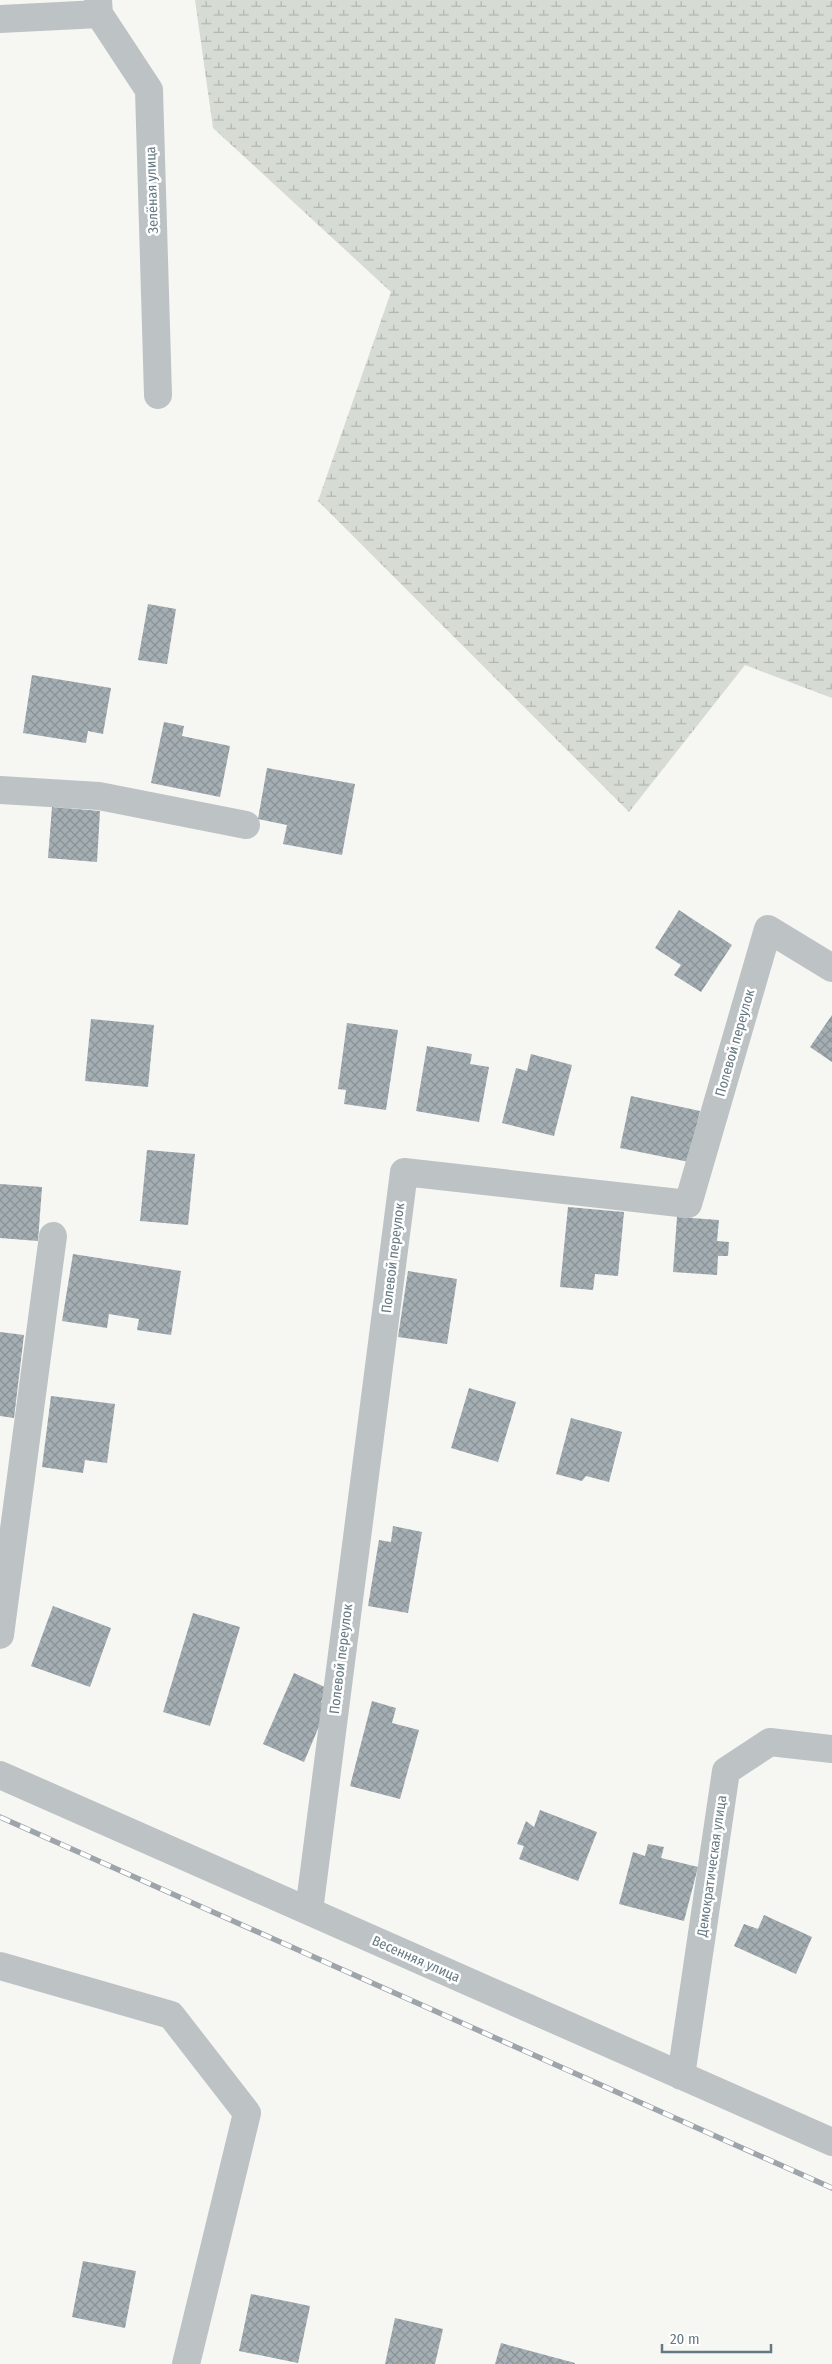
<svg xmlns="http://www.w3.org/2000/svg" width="832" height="2364" viewBox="0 0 832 2364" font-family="'Fira Sans Condensed',sans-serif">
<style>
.wetland{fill:url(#wetland-marsh)}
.building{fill:url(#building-cross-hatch)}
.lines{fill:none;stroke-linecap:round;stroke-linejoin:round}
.street{stroke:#bdc2c5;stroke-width:28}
.rail-casing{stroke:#9da5aa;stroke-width:5.5}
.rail{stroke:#fff;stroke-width:4;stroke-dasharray:11;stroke-linecap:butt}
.labels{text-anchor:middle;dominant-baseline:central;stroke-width:5;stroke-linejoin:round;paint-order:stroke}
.street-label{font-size:14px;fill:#667983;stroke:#fff}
</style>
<defs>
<pattern id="wetland-marsh" width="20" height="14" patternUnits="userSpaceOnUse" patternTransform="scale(1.25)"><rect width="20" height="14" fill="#d6dbd3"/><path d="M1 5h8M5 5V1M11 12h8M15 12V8" fill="none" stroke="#b1b6b1"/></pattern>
<pattern id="building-cross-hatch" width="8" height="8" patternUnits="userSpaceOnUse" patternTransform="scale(1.25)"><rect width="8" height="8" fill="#a4aeb3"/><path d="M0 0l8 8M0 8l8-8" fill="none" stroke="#899297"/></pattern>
</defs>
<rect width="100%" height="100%" fill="#f6f6f3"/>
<path class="wetland" d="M 195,0 L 832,0 L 832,698 L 745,665 L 629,812 L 318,501 L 391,292 L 213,128 Z"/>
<path class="building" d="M 148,604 L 176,609 L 167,664 L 138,660 Z
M 32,675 L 111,688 L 103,734 L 88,731 L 86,743 L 23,733 Z
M 164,722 L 184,726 L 182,736 L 230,746 L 220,797 L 151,783 Z
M 267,768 L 355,784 L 342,855 L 283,844 L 287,825 L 258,819 Z
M 52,807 L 100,811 L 97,862 L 48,858 Z
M 679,910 L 732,945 L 701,992 L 674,975 L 681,965 L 655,948 Z
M 832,1015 L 832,1062 L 810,1047 Z
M 91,1019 L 154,1025 L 148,1087 L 85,1081 Z
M 347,1023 L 398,1030 L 386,1110 L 344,1104 L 346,1090 L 338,1089 Z
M 427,1046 L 472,1054 L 470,1064 L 489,1067 L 479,1122 L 416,1111 Z
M 531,1054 L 572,1065 L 554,1136 L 502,1123 L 516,1068 L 527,1071 Z
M 631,1096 L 700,1111 L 689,1162 L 620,1148 Z
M 147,1150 L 195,1154 L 188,1225 L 140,1221 Z
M 0,1184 L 42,1187 L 38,1241 L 0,1238 Z
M 568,1207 L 624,1212 L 618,1276 L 595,1274 L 593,1290 L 560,1287 Z
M 677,1217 L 719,1220 L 717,1241 L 729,1242 L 728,1256 L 718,1256 L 717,1275 L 673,1272 Z
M 73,1254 L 181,1271 L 171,1335 L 137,1330 L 139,1319 L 109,1314 L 107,1328 L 62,1321 Z
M 408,1271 L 457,1279 L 447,1344 L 398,1337 Z
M 0,1332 L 24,1335 L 14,1418 L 0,1416 Z
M 469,1388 L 516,1402 L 498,1462 L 451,1448 Z
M 51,1396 L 115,1404 L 107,1463 L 85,1460 L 83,1473 L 42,1467 Z
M 571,1418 L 622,1432 L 609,1482 L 586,1476 L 582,1481 L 556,1474 Z
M 393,1526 L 422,1532 L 408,1613 L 368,1606 L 379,1540 L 391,1542 Z
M 53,1606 L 111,1628 L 90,1687 L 31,1666 Z
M 193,1613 L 240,1627 L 210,1726 L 163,1712 Z
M 294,1673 L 327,1688 L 321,1702 L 328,1705 L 304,1762 L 263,1744 Z
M 372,1701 L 396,1708 L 392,1723 L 419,1730 L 400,1799 L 350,1786 Z
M 540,1810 L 597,1832 L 578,1881 L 519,1859 L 524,1846 L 517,1844 L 526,1821 L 534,1827 Z
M 648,1844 L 664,1847 L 661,1858 L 698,1867 L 684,1921 L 619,1904 L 633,1852 L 645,1856 Z
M 764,1915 L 812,1937 L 796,1974 L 734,1946 L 744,1924 L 758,1929 Z
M 83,2261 L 136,2271 L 125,2328 L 72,2317 Z
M 251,2294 L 310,2306 L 298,2363 L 239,2351 Z
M 395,2318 L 443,2329 L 435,2364 L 385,2364 Z
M 501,2343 L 575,2363 L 575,2364 L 495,2364 Z"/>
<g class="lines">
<path class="street" d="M 98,0 L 99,14 L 149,90 L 158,395
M 0,19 L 99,14
M 0,790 L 99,796 L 246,825
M 0,1635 L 53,1236
M 0,1775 L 832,2142
M 309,1911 L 404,1172 L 688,1204 L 768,929 L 832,968
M 0,1966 L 171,2015 L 247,2113 L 186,2364
M 681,2076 L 726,1771 L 770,1742 L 832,1749"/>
<defs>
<path id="rail" d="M 0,1817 L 832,2188"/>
</defs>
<use href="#rail" class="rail-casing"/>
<use href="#rail" class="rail"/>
</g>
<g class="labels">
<g class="street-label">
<text transform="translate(152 190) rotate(-92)">Зелёная улица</text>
<text transform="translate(735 1043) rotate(-74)">Полевой переулок</text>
<text transform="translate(393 1258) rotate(-83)">Полевой переулок</text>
<text transform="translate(341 1659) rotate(-83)">Полевой переулок</text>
<text transform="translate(712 1866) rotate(-82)">Демократическая улица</text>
<text transform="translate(416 1959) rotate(24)">Весенняя улица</text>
</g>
</g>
<path d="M662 2344v8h109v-8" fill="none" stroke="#667983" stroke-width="2.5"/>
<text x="670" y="2344" font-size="15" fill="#667983" stroke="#ffffff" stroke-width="4" paint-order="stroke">20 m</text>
</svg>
